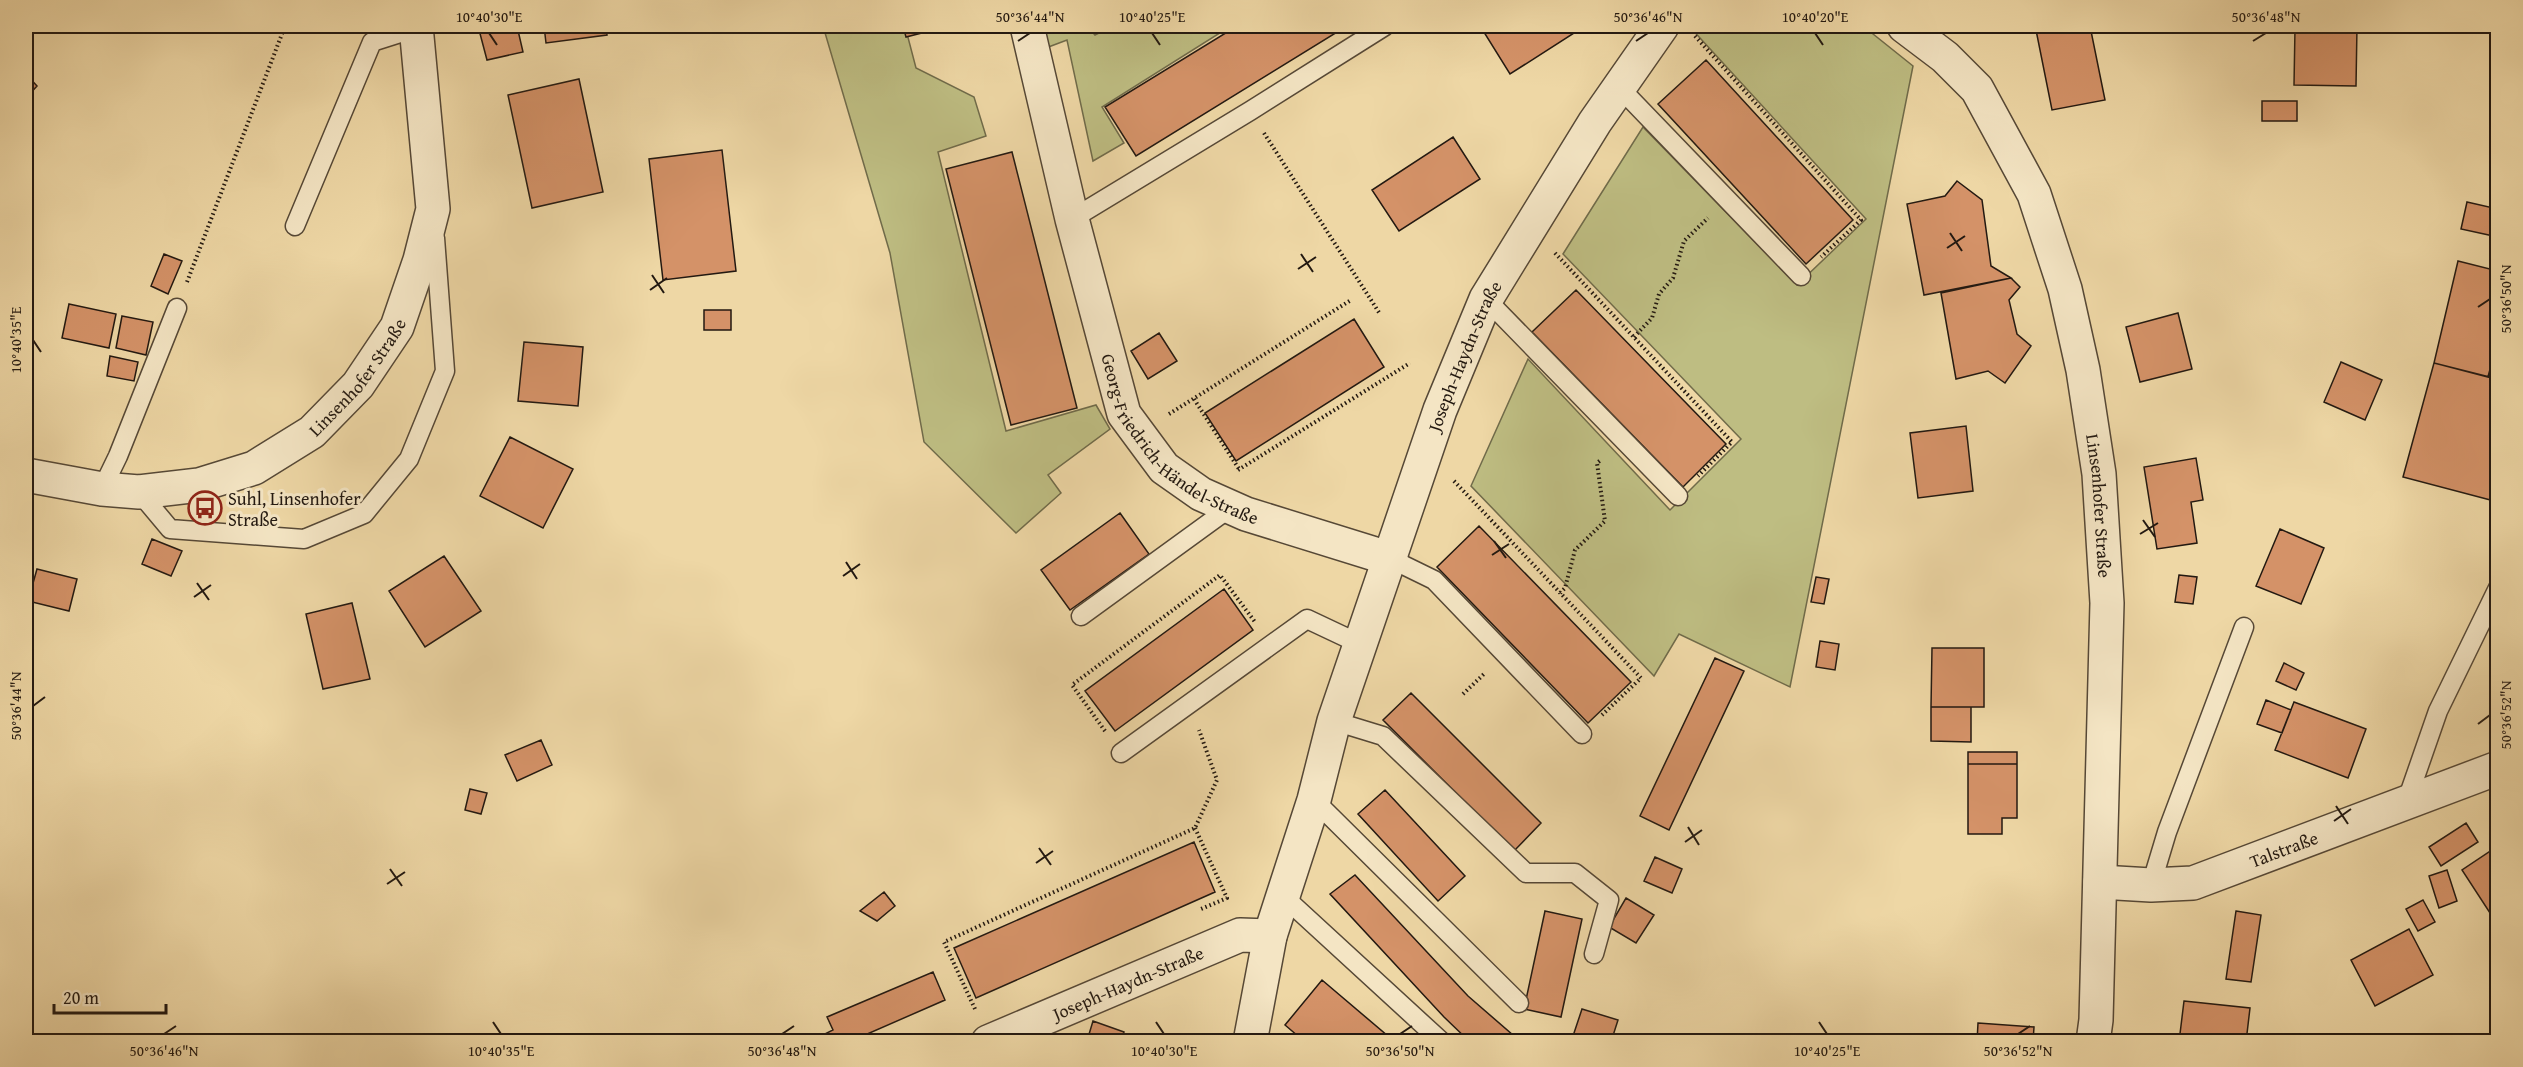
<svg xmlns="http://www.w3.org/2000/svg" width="2523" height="1067" viewBox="0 0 2523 1067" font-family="'Gentium Book Plus',serif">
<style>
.green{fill:#bebd82;stroke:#706b4a;stroke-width:1.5}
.building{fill:#d49268;stroke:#231911;stroke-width:1.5}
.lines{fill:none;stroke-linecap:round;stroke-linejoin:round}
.service-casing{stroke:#564836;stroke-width:21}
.minor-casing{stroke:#564836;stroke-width:36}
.path{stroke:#231911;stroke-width:4;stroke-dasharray:1.5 3;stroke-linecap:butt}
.service{stroke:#f4e5c4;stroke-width:18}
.minor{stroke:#f4e5c4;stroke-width:33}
.ticks{fill:none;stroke:#231911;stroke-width:2}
.labels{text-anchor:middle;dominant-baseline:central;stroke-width:6;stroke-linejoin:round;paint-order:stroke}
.street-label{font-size:18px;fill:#231911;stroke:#f4e5c4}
.poi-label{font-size:18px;fill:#231911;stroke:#f4e5c4;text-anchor:start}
.neatline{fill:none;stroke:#231911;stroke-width:2}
.ticks-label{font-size:15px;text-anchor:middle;fill:#231911}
</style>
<rect width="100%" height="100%" fill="#eed7a5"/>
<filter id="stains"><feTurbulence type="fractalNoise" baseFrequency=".00333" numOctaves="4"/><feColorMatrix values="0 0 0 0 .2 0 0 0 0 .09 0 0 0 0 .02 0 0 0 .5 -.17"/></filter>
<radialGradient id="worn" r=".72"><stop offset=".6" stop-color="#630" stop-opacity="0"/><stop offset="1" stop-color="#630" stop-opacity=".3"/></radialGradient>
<path class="green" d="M 823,26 L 905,26 L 916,68 L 974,97 L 986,136 L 938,152 L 1006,431 L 1096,405 L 1110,429 L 1048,475 L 1061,493 L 1016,533 L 924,442 L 890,253 Z
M 1053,26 L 1087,26 L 1095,35 L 1113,26 L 1231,26 L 1102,107 L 1124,143 L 1093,161 L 1067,40 L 1043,49 L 1045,30 Z
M 1689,26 L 1863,26 L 1913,66 L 1790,687 L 1679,634 L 1654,676 L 1471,486 L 1528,359 L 1670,510 L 1741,439 L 1563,254 L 1643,127 L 1797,285 L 1866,219 Z"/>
<path class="building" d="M 478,26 L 517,26 L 523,52 L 487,60 Z
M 544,26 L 606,26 L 607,35 L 546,43 Z
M 903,26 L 949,26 L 906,37 Z
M 1237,26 L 1347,26 L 1136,156 L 1105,107 Z
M 1487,26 L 1585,26 L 1510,74 L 1482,29 Z
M 2056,26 L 2090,26 L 2105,100 L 2052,110 L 2036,30 Z
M 2311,26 L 2357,26 L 2356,86 L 2294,85 L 2295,28 L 2311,28 Z
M 1706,60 L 1853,220 L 1806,264 L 1658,104 Z
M 26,74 L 37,86 L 26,98 Z
M 579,79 L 603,192 L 532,208 L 508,95 Z
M 2262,101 L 2297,101 L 2297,121 L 2262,121 Z
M 1453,137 L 1480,179 L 1399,231 L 1372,190 Z
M 722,150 L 736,271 L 663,280 L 649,159 Z
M 1012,152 L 1077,408 L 1011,425 L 946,169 Z
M 1957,181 L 1982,200 L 1991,266 L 2011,278 L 1924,295 L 1907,204 L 1945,196 Z
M 2467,202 L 2498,209 L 2498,237 L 2461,229 Z
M 164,254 L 182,261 L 168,294 L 151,286 Z
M 2458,261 L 2498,271 L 2498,350 L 2495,350 L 2488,377 L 2434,363 Z
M 2011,278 L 2020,287 L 2009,300 L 2017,334 L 2031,346 L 2005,383 L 1988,371 L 1956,379 L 1941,293 Z
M 1576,290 L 1726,444 L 1683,487 L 1532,332 Z
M 69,304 L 116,314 L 109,348 L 62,338 Z
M 704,310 L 731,310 L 731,330 L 704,330 Z
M 2178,313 L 2192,369 L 2140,382 L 2126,327 Z
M 122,316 L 153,322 L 146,355 L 116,348 Z
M 1354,319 L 1384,367 L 1236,461 L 1205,413 Z
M 1159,333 L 1177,361 L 1148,379 L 1131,351 Z
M 524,342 L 583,347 L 578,406 L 518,401 Z
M 110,356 L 138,362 L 134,381 L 107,376 Z
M 2341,362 L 2382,380 L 2365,420 L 2324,402 Z
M 2434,363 L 2498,379 L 2498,502 L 2403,477 Z
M 1966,426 L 1973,491 L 1918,498 L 1910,433 Z
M 510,437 L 573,469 L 543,528 L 480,496 Z
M 2196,458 L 2203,500 L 2191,502 L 2197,543 L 2157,549 L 2144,467 Z
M 1120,513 L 1149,554 L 1070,610 L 1041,570 Z
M 1479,526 L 1631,682 L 1588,723 L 1437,567 Z
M 2280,529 L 2324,548 L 2301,604 L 2256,586 Z
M 152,539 L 182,551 L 171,576 L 142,564 Z
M 444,556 L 481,611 L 425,647 L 389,591 Z
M 37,569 L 77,579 L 69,611 L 28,601 Z
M 2179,575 L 2197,577 L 2193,604 L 2175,602 Z
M 1816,577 L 1829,579 L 1824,604 L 1811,602 Z
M 1224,589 L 1253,630 L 1115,731 L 1085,691 Z
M 352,603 L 370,679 L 323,689 L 306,614 Z
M 1820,641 L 1839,644 L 1835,670 L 1816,667 Z
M 1932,648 L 1984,648 L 1984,707 L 1931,707 Z
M 1715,658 L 1744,671 L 1669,830 L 1640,816 Z
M 2284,663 L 2304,673 L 2296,690 L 2276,681 Z
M 1411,693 L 1541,823 L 1514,851 L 1383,720 Z
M 2266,700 L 2291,710 L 2282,733 L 2257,724 Z
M 2294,702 L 2366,729 L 2348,778 L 2275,750 Z
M 1931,707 L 1971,707 L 1971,742 L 1931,741 Z
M 541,740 L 552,765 L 517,781 L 505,755 Z
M 1968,752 L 2017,752 L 2017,764 L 1968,764 Z
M 1968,764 L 2017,764 L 2017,818 L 2002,818 L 2002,834 L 1968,834 Z
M 470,789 L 487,793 L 481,814 L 465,810 Z
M 1385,790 L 1465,876 L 1438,901 L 1358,814 Z
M 2466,823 L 2478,842 L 2441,866 L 2429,847 Z
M 1194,842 L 1215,892 L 976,998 L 954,948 Z
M 2498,846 L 2498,908 L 2490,913 L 2462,870 Z
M 1655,857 L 1682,869 L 1672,893 L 1644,881 Z
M 2447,870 L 2457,901 L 2439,908 L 2429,876 Z
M 1355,875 L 1468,996 L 1521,1042 L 1470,1042 L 1444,1017 L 1330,894 Z
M 884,892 L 895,906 L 877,921 L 860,911 Z
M 1626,898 L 1654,915 L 1636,943 L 1609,927 Z
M 2423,900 L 2435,922 L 2418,931 L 2406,909 Z
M 1545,911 L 1582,919 L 1561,1017 L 1524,1009 Z
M 2236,911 L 2261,915 L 2251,982 L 2226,979 Z
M 2409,929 L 2433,975 L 2375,1006 L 2351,960 Z
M 933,972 L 945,1000 L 849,1042 L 809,1042 L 833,1030 L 827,1017 Z
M 1322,980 L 1395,1042 L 1305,1042 L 1285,1025 Z
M 2184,1001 L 2250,1008 L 2246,1042 L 2179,1042 Z
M 1582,1009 L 1618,1020 L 1611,1042 L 1571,1042 Z
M 1093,1021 L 1124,1032 L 1121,1042 L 1069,1042 L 1070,1036 L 1087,1041 Z
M 1978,1023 L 2034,1027 L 2033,1042 L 1977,1042 Z"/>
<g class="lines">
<defs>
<path id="service" d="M 1619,87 L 1801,276
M 1072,219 L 1250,111 L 1385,26
M 295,226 L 372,42 L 416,28
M 1486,299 L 1678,496
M 102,489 L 118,456 L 177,308
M 139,492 L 170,529 L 304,539 L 364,514 L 409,459 L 445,371 L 435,238
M 1391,559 L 1434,580 L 1582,734
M 1081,616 L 1231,507
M 1334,721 L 1383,736 L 1526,873 L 1575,873 L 1609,900 L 1594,954
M 1121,753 L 1307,619 L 1360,644
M 1314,800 L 1519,1003
M 2406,803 L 2438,711 L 2498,588
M 2151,885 L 2167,832 L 2244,627
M 1283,896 L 1442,1042"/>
<g id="minor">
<path id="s1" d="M 1027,26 L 1072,219 L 1124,414 L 1164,468 L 1201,494 L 1246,514 L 1391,559"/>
<path id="s2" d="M 1904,26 L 1945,57 L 1977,89 L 2034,194 L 2065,289 L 2083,370 L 2099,474 L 2107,603 L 2096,1020 L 2093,1042"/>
<path id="s3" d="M 26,475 L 102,489 L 139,492 L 199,485 L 254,468 L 312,432 L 358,385 L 397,327 L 420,260 L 433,209 L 416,26"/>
<path id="s4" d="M 2100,882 L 2151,885 L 2193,883 L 2498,768"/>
<path id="s5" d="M 988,1042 L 1240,935 L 1270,936"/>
<path id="s6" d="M 1250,1042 L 1270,936 L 1314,800 L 1334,721 L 1440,410 L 1486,299 L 1595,122 L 1662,26"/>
</g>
</defs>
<use href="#service" class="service-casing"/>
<use href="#minor" class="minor-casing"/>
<path class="path" d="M 1695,36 L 1861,220 L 1821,257
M 1264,133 L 1380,314
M 1555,253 L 1732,442 L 1698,476
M 187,282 L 285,26
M 1634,337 L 1652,318 L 1659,294 L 1673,278 L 1684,241 L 1708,218
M 1194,399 L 1239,469
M 1169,414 L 1351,300
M 1238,470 L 1410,363
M 1454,481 L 1641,678 L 1602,715
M 1560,593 L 1565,588 L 1575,550 L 1605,521 L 1597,463 L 1602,459
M 1463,694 L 1485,673
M 1105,731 L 1072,685 L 1220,575 L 1255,622
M 1195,828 L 1227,898 L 1201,909
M 975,1009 L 944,942 L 1195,828 L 1217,780 L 1199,730"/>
<use href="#service" class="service"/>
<use href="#minor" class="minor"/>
</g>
<path class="ticks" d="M 489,33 L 497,45M 1152,33 L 1160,45M 1815,33 L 1823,45M 1018,41 L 1030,33M 1636,41 L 1648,33M 2253,41 L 2266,33M 1950,233 L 1962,251M 1947,248 L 1965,236M 1301,254 L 1313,272M 1298,269 L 1316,257M 652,275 L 664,293M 650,290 L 667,278M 2478,307 L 2490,299M 33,340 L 41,352M 2143,520 L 2155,537M 2140,534 L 2158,523M 1494,541 L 1506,558M 1492,555 L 1509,544M 846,562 L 857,579M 843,576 L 860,564M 197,583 L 209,600M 194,597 L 211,585M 33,706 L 45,697M 2478,724 L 2490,715M 2336,806 L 2348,824M 2334,821 L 2351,809M 1688,827 L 1699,845M 1685,842 L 1702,830M 1039,848 L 1051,865M 1036,863 L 1053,851M 390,869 L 402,886M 387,884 L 405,872M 493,1022 L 501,1034M 1156,1022 L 1164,1034M 1819,1022 L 1827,1034M 164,1034 L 176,1026M 782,1034 L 794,1026M 1400,1034 L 1412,1026M 2018,1034 L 2030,1026"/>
<defs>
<symbol id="bus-ring" viewBox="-11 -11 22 22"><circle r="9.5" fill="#f4e5c4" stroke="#8f2418" stroke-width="1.5"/><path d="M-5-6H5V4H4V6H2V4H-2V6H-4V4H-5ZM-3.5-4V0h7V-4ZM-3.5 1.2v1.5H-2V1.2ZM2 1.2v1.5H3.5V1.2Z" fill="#8f2418"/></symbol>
</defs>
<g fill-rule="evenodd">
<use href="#bus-ring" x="186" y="489" width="38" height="38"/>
</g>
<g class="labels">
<g class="street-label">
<text stroke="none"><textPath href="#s6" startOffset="720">Joseph-Haydn-Straße</textPath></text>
<text stroke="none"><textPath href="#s3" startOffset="372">Linsenhofer Straße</textPath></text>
<text stroke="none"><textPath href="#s1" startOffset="456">Georg-Friedrich-Händel-Straße</textPath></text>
<text stroke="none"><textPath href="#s2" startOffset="536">Linsenhofer Straße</textPath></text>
<text stroke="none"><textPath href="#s4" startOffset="190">Talstraße</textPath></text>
<text stroke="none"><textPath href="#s5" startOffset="152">Joseph-Haydn-Straße</textPath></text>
</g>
<g class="poi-label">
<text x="228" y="498">Suhl, Linsenhofer<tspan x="228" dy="21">Straße</tspan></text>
</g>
</g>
<rect width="2523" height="1067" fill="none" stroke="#eed7a5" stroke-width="66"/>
<path d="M54 1004v9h112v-9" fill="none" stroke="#231911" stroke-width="3"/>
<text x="63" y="1004" font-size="18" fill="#231911" stroke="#f4e5c4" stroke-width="4.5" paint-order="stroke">20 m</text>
<rect x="33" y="33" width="2457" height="1001" class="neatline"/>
<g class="ticks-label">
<text x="489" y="22">10°40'30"E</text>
<text x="1030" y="22">50°36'44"N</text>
<text x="1152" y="22">10°40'25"E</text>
<text x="1648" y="22">50°36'46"N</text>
<text x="1815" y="22">10°40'20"E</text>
<text x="2266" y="22">50°36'48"N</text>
<text transform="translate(2506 299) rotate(-90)" y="5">50°36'50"N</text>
<text transform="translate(16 340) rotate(-90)" y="5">10°40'35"E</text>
<text transform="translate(16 706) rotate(-90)" y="5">50°36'44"N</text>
<text transform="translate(2506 715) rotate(-90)" y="5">50°36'52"N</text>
<text x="164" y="1056">50°36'46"N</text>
<text x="501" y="1056">10°40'35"E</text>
<text x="782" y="1056">50°36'48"N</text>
<text x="1164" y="1056">10°40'30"E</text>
<text x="1400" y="1056">50°36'50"N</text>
<text x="1827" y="1056">10°40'25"E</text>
<text x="2018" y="1056">50°36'52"N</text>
</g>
<rect width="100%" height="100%" filter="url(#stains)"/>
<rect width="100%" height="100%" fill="url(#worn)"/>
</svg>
